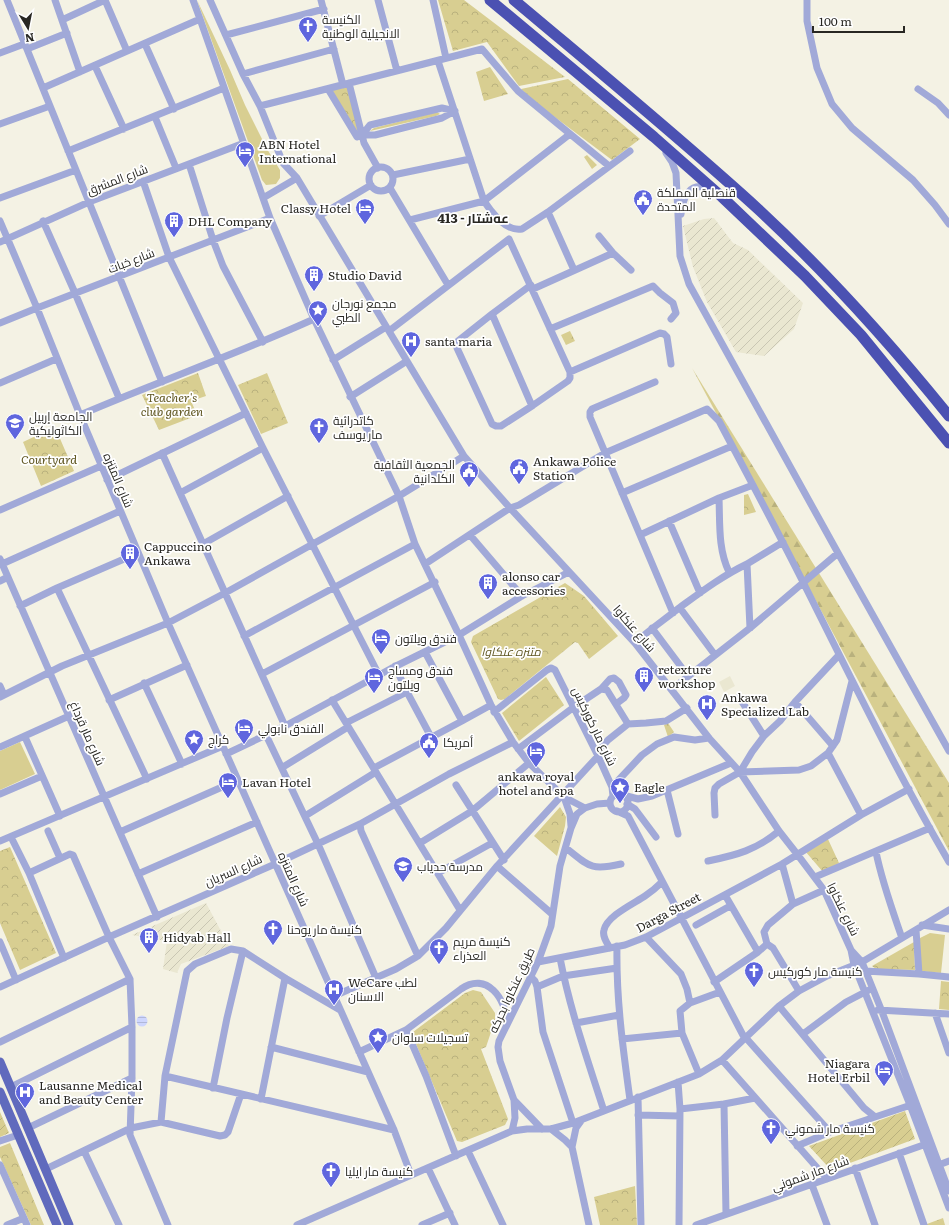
<svg xmlns="http://www.w3.org/2000/svg" width="949" height="1225" viewBox="0 0 949 1225" font-family="Literata,Cairo,serif">
<style>
.built{fill:#eae7d1}
.industrial{fill:url(#industrial-furrows)}
.grass{fill:#d8ce91}
.forest{fill:url(#forest-firs)}
.park{fill:url(#park-crowns)}
.garden{fill:url(#garden-furrows)}
.water{fill:url(#water-rules)}
.lines{fill:none;stroke-linecap:round;stroke-linejoin:round}
.minor{stroke:#a1a9d8;stroke-width:7}
.major{stroke:#606abd;stroke-width:9}
.highway{stroke:#4b51b2;stroke-width:11}
.labels{text-anchor:middle;dominant-baseline:central;stroke-width:3.5;stroke-linejoin:round;paint-order:stroke}
.poi-label{font-size:12px;fill:#282722;stroke:#fff;text-anchor:start}
.street-label{font-size:12px;fill:#282722;stroke:#fff}
.park-label{font-size:12px;font-style:italic;fill:#605722;stroke:#fff}
.neighbourhood-label{font-size:13px;font-weight:bold;fill:#282722;stroke:#fff}
</style>
<defs>
<pattern id="industrial-furrows" width="10" height="10" patternUnits="userSpaceOnUse"><rect width="10" height="10" fill="#eae7d1"/><path d="M-1 1l2-2M0 10L10 0M9 11l2-2" fill="none" stroke="#c9c6b3"/></pattern>
<pattern id="forest-firs" width="22" height="20" patternUnits="userSpaceOnUse"><rect width="22" height="20" fill="#d8ce91"/><path d="M5 1l3.5 6h-7zM16 11l3.5 6h-7z" fill="#b9b17d"/></pattern>
<pattern id="park-crowns" width="20" height="18" patternUnits="userSpaceOnUse"><rect width="20" height="18" fill="#d8ce91"/><path d="M2 6a3 3 0 1 1 6 0M12 15a3 3 0 1 1 6 0" fill="none" stroke="#b9b17d"/></pattern>
<pattern id="garden-furrows" width="10" height="10" patternUnits="userSpaceOnUse"><rect width="10" height="10" fill="#d8ce91"/><path d="M-1 1l2-2M0 10L10 0M9 11l2-2" fill="none" stroke="#b9b17d"/></pattern>
<pattern id="water-rules" width="6" height="5" patternUnits="userSpaceOnUse"><rect width="6" height="5" fill="#ced6fe"/><path d="M0 2.5h6" fill="none" stroke="#b1b8d9"/></pattern>
</defs>
<rect width="100%" height="100%" fill="#f4f2e4"/>
<path class="built" d="M 730,676 L 735,686 L 724,692 L 719,682 Z"/>
<path class="industrial" d="M 714,218 L 733,243 L 748,250 L 803,303 L 794,329 L 764,356 L 736,352 L 707,302 L 693,267 L 683,226 L 704,219 Z
M 206,903 L 229,946 L 181,964 L 177,973 L 163,969 L 167,941 L 132,935 Z"/>
<path class="grass" d="M 197,0 L 230,70 L 245,105 L 267,149 L 280,170 L 280,178 L 276,184 L 266,185 L 262,180 Z
M 437,112 L 440,114 L 436,116 L 370,131 L 374,128 Z
M 20,742 L 35,774 L 0,790 L 0,751 Z
M 930,933 L 945,935 L 941,973 L 919,971 L 920,938 Z"/>
<path class="forest" d="M 692,368 L 949,783 L 949,851 Z"/>
<path class="park" d="M 438,0 L 464,0 L 565,77 L 519,86 L 487,42 L 453,51 Z
M 490,67 L 508,94 L 484,101 L 476,72 Z
M 568,79 L 640,139 L 612,160 L 544,109 L 521,89 Z
M 348,86 L 360,134 L 358,135 L 331,90 Z
M 587,155 L 597,165 L 592,169 L 584,157 Z
M 570,331 L 575,341 L 566,345 L 561,335 Z
M 198,373 L 206,396 L 191,401 L 195,410 L 191,412 L 193,417 L 159,430 L 142,395 Z
M 267,373 L 288,423 L 261,434 L 238,385 Z
M 55,427 L 74,471 L 41,486 L 23,442 Z
M 748,494 L 756,512 L 744,515 L 744,495 Z
M 565,583 L 584,596 L 618,636 L 589,659 L 578,643 L 575,642 L 505,699 L 501,700 L 498,699 L 471,642 L 473,636 Z
M 546,677 L 564,705 L 519,741 L 502,713 Z
M 668,723 L 674,732 L 668,737 L 664,725 Z
M 560,807 L 566,817 L 565,826 L 557,856 L 534,836 Z
M 827,837 L 839,863 L 823,872 L 805,851 Z
M 10,847 L 56,953 L 20,970 L 0,923 L 0,851 Z
M 914,942 L 915,970 L 876,969 L 872,966 Z
M 941,981 L 949,982 L 949,1010 L 939,1009 Z
M 473,990 L 481,992 L 495,1013 L 495,1020 L 486,1047 L 481,1049 L 508,1119 L 505,1125 L 462,1142 L 457,1141 L 413,1037 L 413,1032 L 465,993 Z
M 10,1143 L 44,1225 L 31,1225 L 0,1157 L 0,1147 Z
M 635,1186 L 637,1225 L 600,1225 L 594,1197 Z
M 943,1218 L 945,1225 L 927,1225 L 927,1224 Z"/>
<path class="garden" d="M 905,1111 L 915,1139 L 831,1170 L 809,1146 Z
M 0,1112 L 9,1133 L 0,1137 Z"/>
<path class="water" d="M136.5 1021a5.5 5.5 0 1 1 11 0a5.5 5.5 0 1 1-11 0Z"/>
<g class="lines">
<path class="minor" d="M 7,0 L 162,382
M 55,0 L 80,72
M 105,0 L 127,51
M 193,0 L 200,19 L 270,218 L 314,319 L 399,496 L 415,544 L 459,635 L 491,705 L 513,742 L 529,763 L 564,797 L 585,808
M 210,0 L 243,74 L 260,106 L 283,163 L 297,178 L 464,456 L 510,508 L 635,643 L 709,738 L 740,772 L 779,831 L 797,854 L 824,890 L 851,950 L 862,962 L 881,1009 L 949,1191
M 321,0 L 343,85
M 378,0 L 397,71
M 433,0 L 446,58
M 807,0 L 807,21 L 817,68 L 832,104 L 852,128 L 913,180 L 935,205 L 949,224
M 62,20 L 105,0
M 226,35 L 324,9
M 145,44 L 174,109
M 27,49 L 67,33
M 0,53 L 24,44
M 438,61 L 484,201 C 492,213 506,232 522,229 L 548,212 L 630,151
M 95,66 L 124,129
M 243,74 L 334,49
M 349,83 L 364,143 L 378,168
M 43,88 L 200,19
M 328,89 L 357,137 L 362,135
M 918,89 L 938,103 L 949,115
M 260,106 L 482,49 L 518,91 L 609,166
M 442,108 L 455,111 L 442,118 L 375,135 L 362,135 L 370,125 Z
M 155,117 L 176,168
M 0,124 L 50,106
M 68,151 L 224,88
M 666,153 L 672,162 L 676,173 L 680,256 L 689,284 L 838,553 L 949,751
M 189,164 L 213,240 L 223,266 L 263,342
M369 179a12 12 0 1 1 24 0a12 12 0 1 1-24 0Z
M 393,175 L 470,159
M 143,181 L 169,257 L 263,448 L 379,675
M 390,188 L 448,285
M 0,198 L 76,170
M 263,198 L 297,178
M 548,212 L 574,270
M 681,214 C 683,198 689,180 710,189
M 319,216 L 371,185
M 410,220 L 484,201 L 570,134
M 0,221 L 37,308 L 80,415 L 168,623 L 394,1130 L 411,1175
M 43,221 L 75,293 L 119,398
M 599,236 L 613,253 L 631,270
M 0,242 L 89,202 L 244,143
M 533,289 L 613,253
M 492,314 L 532,406
M 0,323 L 37,308 L 270,218
M 550,329 L 653,286 L 660,293 L 673,303 L 676,313 L 671,319
M 389,331 L 509,239 L 570,372 L 570,378 L 568,381 L 532,406 L 501,426 L 496,426 L 492,424 L 457,348 L 458,341 L 492,314 L 531,285
M 333,360 L 386,327
M 570,372 L 660,333 L 664,334 L 667,337 L 671,364
M 655,382 L 592,409 L 590,412 L 590,417 L 673,613
M 0,383 L 56,359
M 350,397 L 407,361
M 80,415 C 157,382 237,354 314,319
M 162,453 L 285,726
M 107,480 L 246,413
M 180,493 L 263,448
M 622,493 L 732,446
M 719,498 C 720,524 718,549 729,572
M 0,510 L 101,466
M 669,521 L 700,593
M 470,535 L 522,596
M 640,535 L 719,498 L 753,485
M 203,544 L 288,496
M 0,559 L 157,917
M 2,564 L 120,511
M 425,564 L 510,508 L 519,505 L 605,453 L 707,409 L 719,421 C 747,474 776,528 803,582 C 850,676 896,771 949,862
M 747,564 L 783,542
M 0,581 L 8,577
M 57,588 L 147,779
M 20,606 L 57,588 L 138,553
M 680,608 L 715,655
M 652,628 L 688,676
M 244,636 L 415,544
M 635,643 C 649,630 664,620 679,608 C 701,592 722,576 747,564 L 750,628
M 395,666 L 407,692 L 431,737
M 262,674 L 435,582
M 144,683 L 182,764
M 0,686 L 4,695
M 601,689 L 610,679 L 614,678 L 619,682 L 626,695 L 624,698 L 616,704
M 672,689 L 750,628 L 838,553
M 0,697 L 62,666 L 168,623 L 225,593 L 399,496 L 464,456
M 739,697 L 764,736
M 109,700 L 187,665
M 332,700 L 460,910
M 795,702 L 833,746
M 494,712 L 547,670 L 551,668 L 555,670 L 598,756 L 612,787 L 613,796
M 462,721 L 491,705
M 346,723 L 407,692
M 266,735 L 318,844 L 376,978
M 25,737 L 60,816
M 0,747 L 69,716
M 518,749 L 574,707 L 601,689 L 607,690 L 628,724
M 226,754 L 285,726 L 392,668 L 459,635 L 522,596 L 569,572
M 283,767 L 348,727
M 374,768 L 462,721 L 425,652
M 740,772 L 752,752 L 764,736 L 780,721 L 795,702 L 839,655
M 456,785 L 504,860
M 612,787 L 642,755 L 657,744 L 674,737 L 695,740 L 709,738
M 667,790 L 678,834
M 0,794 L 42,776
M610 803a9 9 0 1 1 18 0a9 9 0 1 1-18 0Z
M 623,795 L 638,799 L 652,796 L 731,763
M 564,797 L 570,814 L 571,826
M 627,804 L 635,809 L 656,837
M 617,811 L 628,816 L 745,1039
M 715,815 L 714,793 L 715,788 L 719,784 L 740,772 L 799,770 L 811,766 L 828,753 L 837,740 L 852,681
M 861,815 L 909,789
M 305,816 L 376,772
M 360,824 L 361,831 L 418,956
M 48,831 L 60,858
M 120,832 L 238,780
M 11,837 L 29,873 L 64,958
M 0,841 L 223,746
M 420,843 L 472,811 L 529,763
M 566,848 C 589,866 590,871 621,864
M 876,852 C 882,882 892,909 902,938
M 708,861 C 737,855 756,850 779,831
M 782,864 L 793,904 L 768,925 L 764,932 L 767,944 L 773,948 L 799,991
M 497,866 L 552,914
M 29,873 L 70,854 L 73,855 L 109,937 L 130,979 L 132,1027 L 132,1078 L 130,1135 L 168,1225
M 438,873 L 492,843
M 138,874 L 257,822
M 815,877 L 930,828
M 725,895 L 758,952
M 793,904 L 824,890
M 696,925 L 730,906
M 922,925 L 949,929
M 916,930 L 919,974
M 646,937 L 681,974 L 687,989 L 690,1003
M 0,942 L 16,980
M 617,946 C 616,998 623,1049 630,1100
M 610,948 C 607,943 602,936 604,930 C 607,916 633,904 645,896 C 651,892 657,887 662,882
M 851,950 L 854,965 L 910,1105 L 949,1208
M 560,958 C 570,1010 588,1061 604,1111
M 538,962 L 625,945 L 646,937 L 782,864 L 861,815 L 828,753
M 865,971 L 919,974 L 949,977
M 530,976 L 535,981 L 537,987 L 543,1032 L 573,1123
M 714,982 L 758,952 L 767,944
M 0,987 L 109,937 L 275,864 L 360,824 L 449,774 L 513,742
M 537,987 L 563,976 L 617,968
M 334,996 L 396,969 L 418,956 L 446,928 L 497,866 L 598,756 L 601,748 L 608,740 L 628,724 L 646,723 L 666,721 L 687,708
M 779,1006 L 864,1108 L 874,1116
M 878,1010 L 949,1014
M 935,1013 L 949,1053
M 576,1023 L 619,1015
M 406,1030 L 426,1076 L 456,1156
M 803,1034 L 846,1002 L 869,990
M 746,1038 L 830,1132
M 622,1039 L 682,1033
M 0,1042 L 130,979
M 271,1047 L 368,1072
M 359,1052 L 406,1030 L 461,989 C 487,971 506,999 507,1023
M 722,1060 L 827,1179
M 699,1074 L 682,1033 L 680,1011 L 690,1003 L 720,992
M 165,1076 L 394,1130
M 678,1082 L 680,1109 L 679,1225
M 11,1087 L 132,1027
M 213,1088 L 227,1018 L 243,951
M 638,1097 L 641,1225
M 261,1099 L 285,978
M 724,1104 L 755,1098
M 680,1109 L 724,1104 L 726,1214
M 638,1115 L 680,1116
M 581,1121 L 576,1128 L 572,1147 L 589,1225
M 161,1122 L 165,1076 L 187,971 L 195,964 L 231,949 L 243,951 L 285,978 L 340,1010
M 28,1128 L 132,1078
M 542,1129 L 514,1100 L 500,1061 L 498,1047 L 499,1041 L 538,962 L 551,926 L 560,866 L 571,828 L 577,814 L 585,808 L 597,804 L 610,803
M 551,1129 L 565,1140 L 572,1147
M 512,1131 L 515,1118 L 514,1100
M 0,1141 L 18,1135
M 797,1146 L 830,1132 L 914,1104
M 84,1151 L 119,1225
M 468,1151 L 503,1225
M 899,1153 L 924,1225
M 0,1165 L 27,1225
M 936,1166 L 949,1161
M 428,1168 L 455,1225
M 855,1168 L 875,1225
M 46,1169 L 131,1128 L 161,1122 L 220,1136 L 225,1135 L 228,1132 L 241,1094
M 812,1185 L 827,1225
M 7,1225 L 24,1218
M 297,1225 L 512,1131 L 527,1129 L 551,1129 L 573,1123 L 699,1074 L 722,1060 L 779,1006 L 799,991 L 827,976 L 862,962 L 949,910
M 422,1225 L 450,1213
M 696,1225 L 929,1143"/>
<path class="major" d="M 0,1062 L 69,1225
M 0,1092 L 57,1225"/>
<path class="highway" d="M 490,0 L 654,137 L 722,197 L 805,276 L 861,335 L 949,443
M 514,0 C 596,69 679,137 758,209 C 827,273 890,343 949,416"/>
</g>
<defs>
<symbol id="church-pin" viewBox="-11 -11 22 30"><path d="M0 17L-7.5 6A9.5 9.5 0 1 1 7.5 6Z" fill="#5f66de" stroke="#fff"/><path d="M-1.2-6h2.4v3.5h3.3v2.4h-3.3V6h-2.4V-.1h-3.3v-2.4h3.3Z" fill="#fff"/></symbol>
<symbol id="hotel-pin" viewBox="-11 -11 22 30"><path d="M0 17L-7.5 6A9.5 9.5 0 1 1 7.5 6Z" fill="#5f66de" stroke="#fff"/><path d="M-6-4.5h1.5V1H6V5H4.5V3h-9V5H-6ZM-4 0a1.8 1.8 0 1 1 3.6 0ZM.5 0V-2.5h3Q6-2.5 6 0Z" fill="#fff"/></symbol>
<symbol id="civic-pin" viewBox="-11 -11 22 30"><path d="M0 17L-7.5 6A9.5 9.5 0 1 1 7.5 6Z" fill="#5f66de" stroke="#fff"/><path d="M-.6-6.5H3V-4.5H.6V-3L4-1V1h2V6H-6V1h2V-1L-.6-3ZM-1.2 2.5V6h2.4V2.5Z" fill="#fff"/></symbol>
<symbol id="building-pin" viewBox="-11 -11 22 30"><path d="M0 17L-7.5 6A9.5 9.5 0 1 1 7.5 6Z" fill="#5f66de" stroke="#fff"/><path d="M-4-6H4V6H1V3H-1V6H-4ZM-2.5-4.3h1.7v1.8h-1.7ZM.8-4.3h1.7v1.8H.8ZM-2.5-1h1.7V.8h-1.7ZM.8-1h1.7V.8H.8Z" fill="#fff"/></symbol>
<symbol id="sight-pin" viewBox="-11 -11 22 30"><path d="M0 17L-7.5 6A9.5 9.5 0 1 1 7.5 6Z" fill="#5f66de" stroke="#fff"/><path d="M0-6L1.8-2.2L6-1.7L2.9 1.2L3.7 5.4L0 3.3L-3.7 5.4L-2.9 1.2L-6-1.7L-1.8-2.2Z" fill="#fff"/></symbol>
<symbol id="hospital-pin" viewBox="-11 -11 22 30"><path d="M0 17L-7.5 6A9.5 9.5 0 1 1 7.5 6Z" fill="#5f66de" stroke="#fff"/><path d="M-5-5h3v3.5h4V-5h3V5h-3V1.5h-4V5h-3Z" fill="#fff"/></symbol>
<symbol id="university-pin" viewBox="-11 -11 22 30"><path d="M0 17L-7.5 6A9.5 9.5 0 1 1 7.5 6Z" fill="#5f66de" stroke="#fff"/><path d="M0-5L7-2L0 1L-7-2ZM-4 1L0 2.5L4 1V4Q0 6-4 4Z" fill="#fff"/></symbol>
<symbol id="school-pin" viewBox="-11 -11 22 30"><path d="M0 17L-7.5 6A9.5 9.5 0 1 1 7.5 6Z" fill="#5f66de" stroke="#fff"/><path d="M0-5L7-2L0 1L-7-2ZM-4 1L0 2.5L4 1V4Q0 6-4 4Z" fill="#fff"/></symbol>
</defs>
<g fill-rule="evenodd">
<use href="#church-pin" x="297" y="15" width="22" height="30"/>
<use href="#hotel-pin" x="234" y="140" width="22" height="30"/>
<use href="#civic-pin" x="632" y="188" width="22" height="30"/>
<use href="#hotel-pin" x="354" y="197" width="22" height="30"/>
<use href="#building-pin" x="163" y="210" width="22" height="30"/>
<use href="#building-pin" x="303" y="264" width="22" height="30"/>
<use href="#sight-pin" x="307" y="299" width="22" height="30"/>
<use href="#hospital-pin" x="400" y="330" width="22" height="30"/>
<use href="#university-pin" x="4" y="412" width="22" height="30"/>
<use href="#church-pin" x="308" y="416" width="22" height="30"/>
<use href="#civic-pin" x="508" y="457" width="22" height="30"/>
<use href="#civic-pin" x="458" y="460" width="22" height="30"/>
<use href="#building-pin" x="119" y="542" width="22" height="30"/>
<use href="#building-pin" x="477" y="572" width="22" height="30"/>
<use href="#hotel-pin" x="370" y="627" width="22" height="30"/>
<use href="#building-pin" x="633" y="665" width="22" height="30"/>
<use href="#hotel-pin" x="363" y="666" width="22" height="30"/>
<use href="#hospital-pin" x="696" y="693" width="22" height="30"/>
<use href="#hotel-pin" x="233" y="717" width="22" height="30"/>
<use href="#sight-pin" x="183" y="728" width="22" height="30"/>
<use href="#civic-pin" x="418" y="731" width="22" height="30"/>
<use href="#hotel-pin" x="525" y="740" width="22" height="30"/>
<use href="#hotel-pin" x="217" y="771" width="22" height="30"/>
<use href="#sight-pin" x="609" y="776" width="22" height="30"/>
<use href="#school-pin" x="392" y="855" width="22" height="30"/>
<use href="#church-pin" x="262" y="918" width="22" height="30"/>
<use href="#building-pin" x="138" y="926" width="22" height="30"/>
<use href="#church-pin" x="428" y="937" width="22" height="30"/>
<use href="#church-pin" x="743" y="960" width="22" height="30"/>
<use href="#hospital-pin" x="323" y="978" width="22" height="30"/>
<use href="#sight-pin" x="367" y="1026" width="22" height="30"/>
<use href="#hotel-pin" x="873" y="1059" width="22" height="30"/>
<use href="#hospital-pin" x="14" y="1081" width="22" height="30"/>
<use href="#church-pin" x="760" y="1117" width="22" height="30"/>
<use href="#church-pin" x="320" y="1160" width="22" height="30"/>
</g>
<g class="labels">
<g class="poi-label">
<text x="322" y="19">الكنيسة<tspan x="322" dy="14">الانجيلية الوطنية</tspan></text>
<text x="259" y="144">ABN Hotel<tspan x="259" dy="14">International</tspan></text>
<text x="657" y="192">قنصلية المملكة<tspan x="657" dy="14">المتحدة</tspan></text>
<text x="351" y="208" text-anchor="end">Classy Hotel</text>
<text x="188" y="221">DHL Company</text>
<text x="328" y="275">Studio David</text>
<text x="332" y="303">مجمع نورجان<tspan x="332" dy="14">الطبي</tspan></text>
<text x="425" y="341">santa maria</text>
<text x="29" y="416">الجامعة إربيل<tspan x="29" dy="14">الكاثوليكية</tspan></text>
<text x="333" y="420">كاتدرائية<tspan x="333" dy="14">مار يوسف</tspan></text>
<text x="533" y="461">Ankawa Police<tspan x="533" dy="14">Station</tspan></text>
<text x="455" y="464" text-anchor="end">الجمعية الثقافية<tspan x="455" dy="14">الكلدانية</tspan></text>
<text x="144" y="546">Cappuccino<tspan x="144" dy="14">Ankawa</tspan></text>
<text x="502" y="576">alonso car<tspan x="502" dy="14">accessories</tspan></text>
<text x="395" y="638">فندق ویلتون</text>
<text x="658" y="669">retexture<tspan x="658" dy="14">workshop</tspan></text>
<text x="388" y="670">فندق ومساج<tspan x="388" dy="14">ويلتون</tspan></text>
<text x="721" y="697">Ankawa<tspan x="721" dy="14">Specialized Lab</tspan></text>
<text x="258" y="728">الفندق نابولي</text>
<text x="208" y="739">كراج</text>
<text x="443" y="742">أمريكا</text>
<text x="536" y="776" text-anchor="middle">ankawa royal<tspan x="536" dy="14">hotel and spa</tspan></text>
<text x="242" y="782">Lavan Hotel</text>
<text x="634" y="787">Eagle</text>
<text x="417" y="866">مدرسة حدياب</text>
<text x="287" y="929">كنيسة مار يوحنا</text>
<text x="163" y="937">Hidyab Hall</text>
<text x="453" y="941">كنيسة مريم<tspan x="453" dy="14">العذراء</tspan></text>
<text x="768" y="971">كنيسة مار كوركيس</text>
<text x="348" y="982">WeCare لطب<tspan x="348" dy="14">الاسنان</tspan></text>
<text x="392" y="1037">تسجيلات سلوان</text>
<text x="870" y="1063" text-anchor="end">Niagara<tspan x="870" dy="14">Hotel Erbil</tspan></text>
<text x="39" y="1085">Lausanne Medical<tspan x="39" dy="14">and Beauty Center</tspan></text>
<text x="785" y="1128">كنيسة مار شموني</text>
<text x="345" y="1171">كنيسة مار ايليا</text>
</g>
<g class="street-label">
<text transform="translate(117 179) rotate(-21)">شارع المشرق</text>
<text transform="translate(131 260) rotate(-21)">شارع خبات</text>
<text transform="translate(119 480) rotate(67)">شارع المتنزه</text>
<text transform="translate(635 628) rotate(49)">شارع عنكاوا</text>
<text transform="translate(595 726) rotate(64)">شارع مار كوركيس</text>
<text transform="translate(88 733) rotate(66)">شارع مار قرداغ</text>
<text transform="translate(233 870) rotate(-24)">شارع السريان</text>
<text transform="translate(294 879) rotate(66)">شارع المتنزه</text>
<text transform="translate(844 909) rotate(64)">شارع عنكاوا</text>
<text transform="translate(668 912) rotate(-28)">Darga Street</text>
<text transform="translate(511 990) rotate(-65)">طريق عنكاوا بحركه</text>
<text transform="translate(810 1173) rotate(-20)">شارع مار شموني</text>
</g>
<g class="park-label">
<text x="172" y="397">Teacher's<tspan x="172" dy="14">club garden</tspan></text>
<text x="49" y="459">Courtyard</text>
<text x="511" y="651">متنزه عنكاوا</text>
</g>
<g class="neighbourhood-label">
<text x="473" y="217">عه‌شتار - 413</text>
</g>
</g>
<g transform="translate(28 28) rotate(170)" stroke="#ffffff" stroke-width="3" paint-order="stroke">
<path d="M0-3L7 15L0 10L-7 15Z" fill="#282722"/>
<text y="-6" font-size="11" font-weight="bold" text-anchor="middle" fill="#282722">N</text>
</g>
<path d="M813 26v6h91v-6" fill="none" stroke="#282722" stroke-width="2"/>
<text x="819" y="26" font-size="12" fill="#282722" stroke="#ffffff" stroke-width="3" paint-order="stroke">100 m</text>
</svg>
